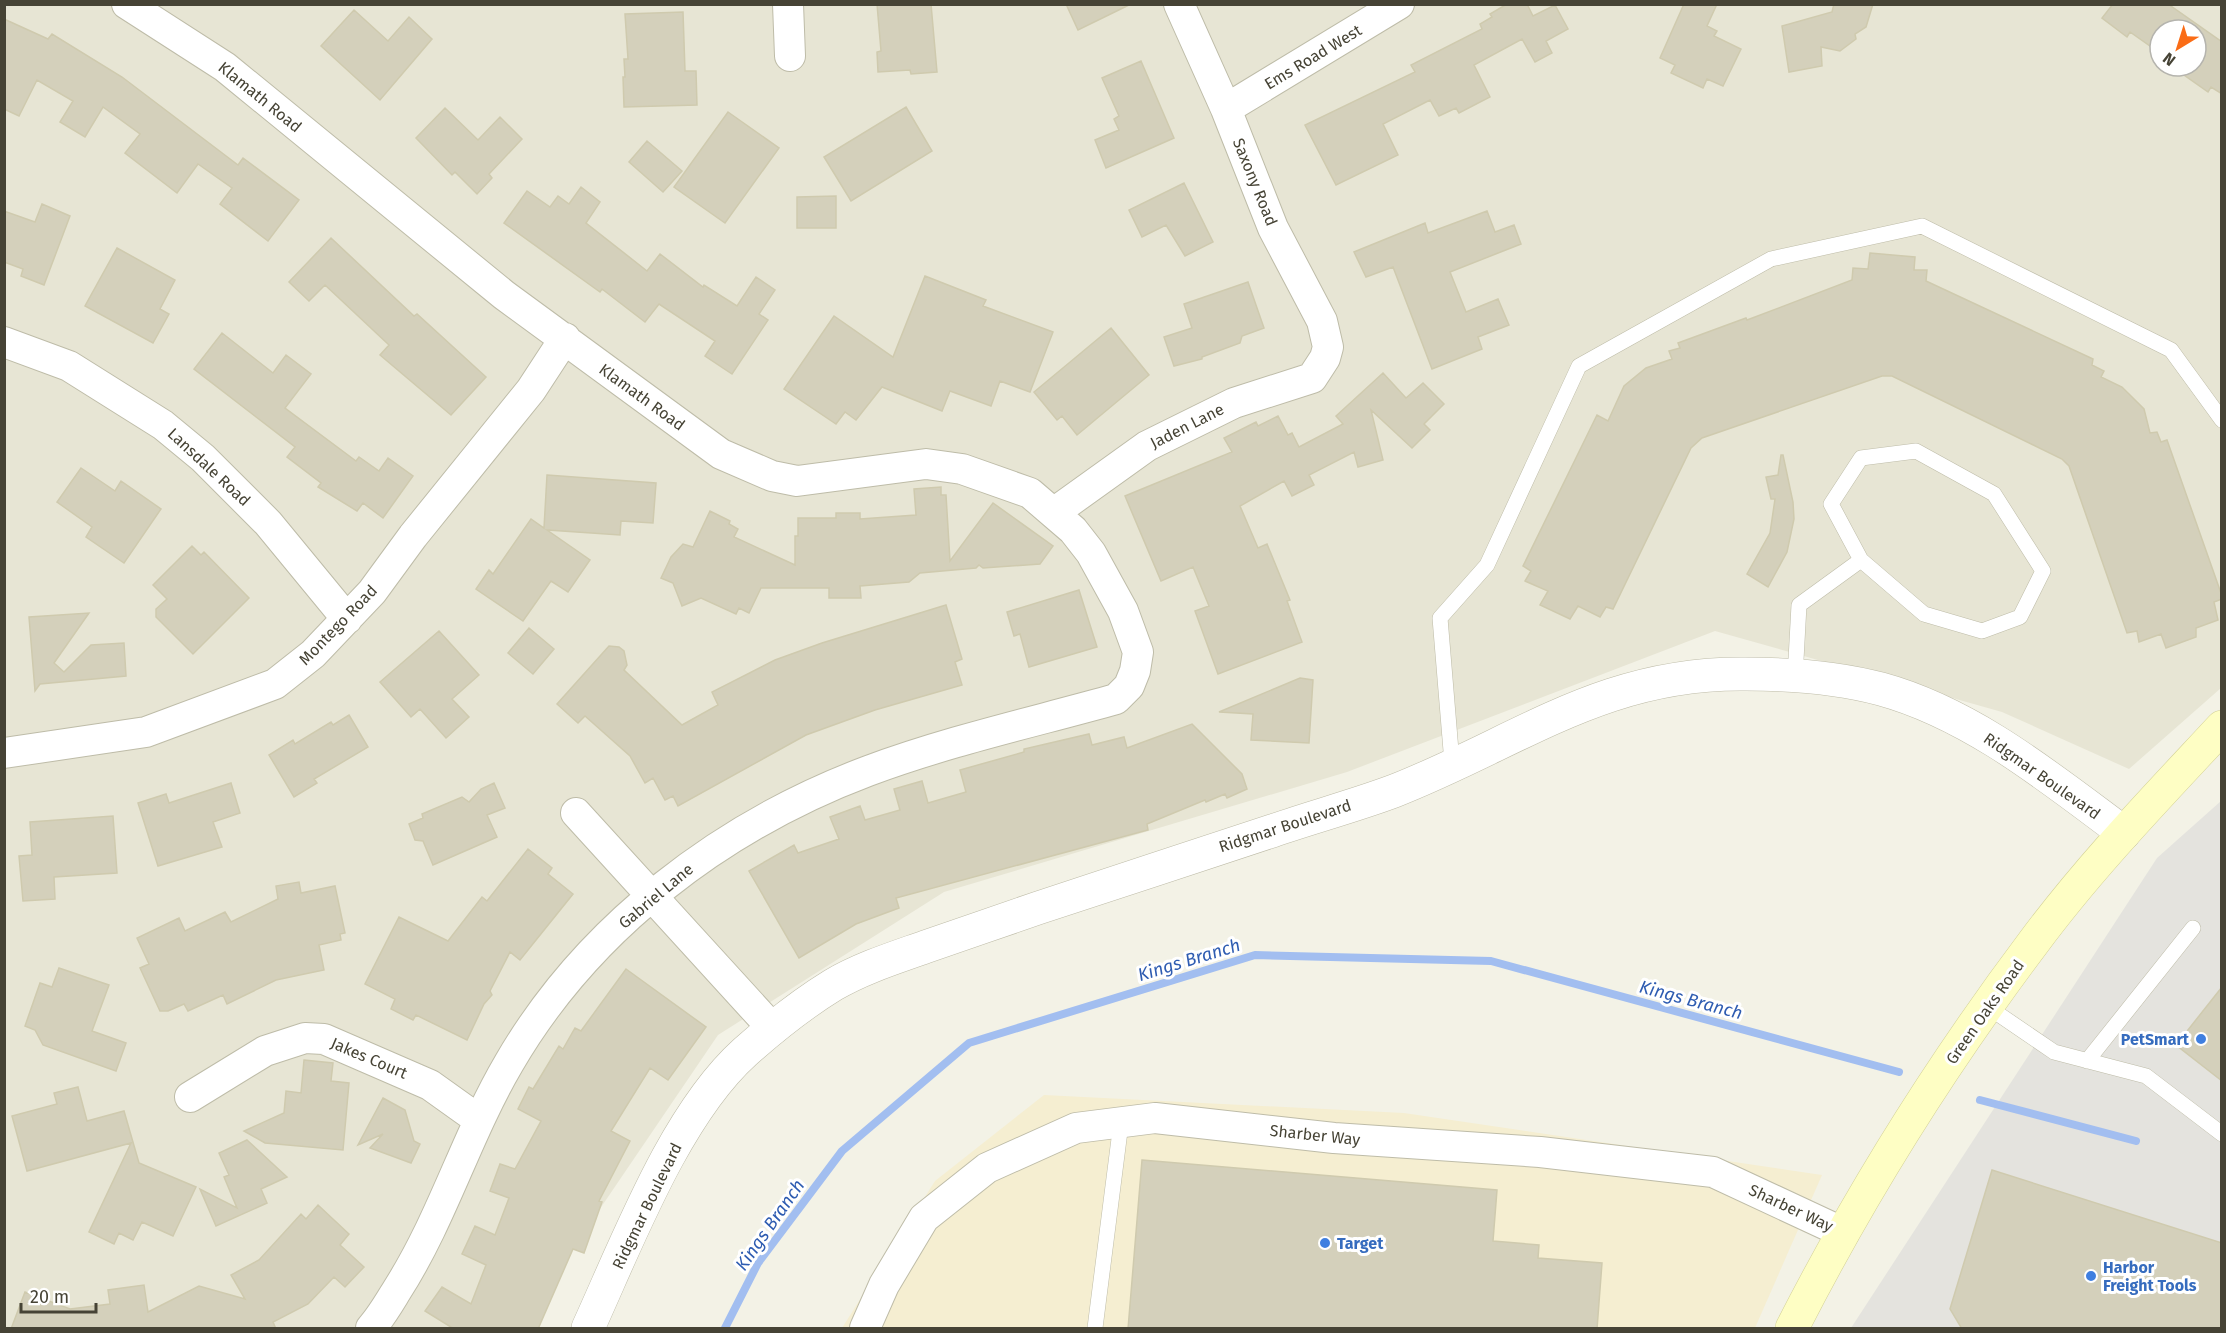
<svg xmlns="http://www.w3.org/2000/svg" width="2226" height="1333" viewBox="0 0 2226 1333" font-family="'Fira Sans',sans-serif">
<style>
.residential{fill:#e7e5d4;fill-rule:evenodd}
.commercial{fill:#f5eed1}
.parking{fill:#e4e3de}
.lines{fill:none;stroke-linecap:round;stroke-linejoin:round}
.stream{stroke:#a2bef0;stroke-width:8}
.building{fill:#d4d0bb;stroke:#cfcaae;stroke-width:1.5}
.service-casing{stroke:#bebca8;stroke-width:16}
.minor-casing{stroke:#bebca8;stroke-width:32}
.tertiary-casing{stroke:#bebca8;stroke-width:34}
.secondary-casing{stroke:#d3d195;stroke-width:34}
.service{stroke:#fff;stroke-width:15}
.minor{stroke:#fff;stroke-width:30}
.tertiary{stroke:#fff;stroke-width:33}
.secondary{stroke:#fefec4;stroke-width:33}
.shop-dot{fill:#3f7fe0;stroke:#fff;stroke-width:2}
.labels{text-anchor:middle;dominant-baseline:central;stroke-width:6;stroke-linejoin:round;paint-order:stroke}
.street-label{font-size:16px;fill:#464335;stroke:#fff}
.shop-label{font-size:16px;font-weight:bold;fill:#366cbe;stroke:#fff;text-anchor:start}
.water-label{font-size:18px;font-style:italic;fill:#2e5cb1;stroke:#fff}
</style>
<rect width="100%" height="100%" fill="#f3f2e6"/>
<path class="residential" d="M 5,5 L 2221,5 L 2221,688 L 2129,769 L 2002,712 L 1715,631 L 1347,772 L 944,892 L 718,1035 L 519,1328 L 5,1328 ZM 2160,30 L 2196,30 L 2196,66 L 2160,66 Z"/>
<path class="commercial" d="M 1044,1095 L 1404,1113 L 1822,1175 L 1755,1328 L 842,1328 L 935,1181 Z"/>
<path class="parking" d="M 2221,801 L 2221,1328 L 1851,1328 L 2157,858 Z"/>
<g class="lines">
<path class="stream" d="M 1980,1100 L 2136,1141
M 725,1328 L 758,1263 L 842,1151 L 969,1043 L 1255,955 L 1491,961 L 1899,1072"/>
</g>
<path class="building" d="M 877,4 L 931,4 L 937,72 L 911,74 L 910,70 L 878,72 L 877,52 L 881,51 Z
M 1066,4 L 1131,4 L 1078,30 Z
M 1507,4 L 1527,4 L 1533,16 L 1555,5 L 1568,29 L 1546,41 L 1552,53 L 1535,62 L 1522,39 L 1474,65 L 1490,97 L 1459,113 L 1456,108 L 1439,116 L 1430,100 L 1383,124 L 1398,155 L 1336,185 L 1305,125 L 1415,72 L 1411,65 L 1482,29 L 1480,24 L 1492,17 L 1490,14 Z
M 1684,4 L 1717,4 L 1707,26 L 1717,31 L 1714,36 L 1741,49 L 1723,86 L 1707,79 L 1703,88 L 1671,73 L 1675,65 L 1660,58 Z
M 1834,4 L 1873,4 L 1866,27 L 1855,34 L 1856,39 L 1840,51 L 1821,47 L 1822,66 L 1789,72 L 1782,26 L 1832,12 Z
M 2113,4 L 2168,4 L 2222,42 L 2222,94 L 2211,87 L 2208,92 L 2184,75 L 2187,71 L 2179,66 L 2196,66 L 2196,30 L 2160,30 L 2160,53 L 2130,32 L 2127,37 L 2102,18 Z
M 354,10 L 388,41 L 409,17 L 432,39 L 380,100 L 321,46 Z
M 683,12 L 685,71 L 696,71 L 697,105 L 624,107 L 623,77 L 625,77 L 624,59 L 628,59 L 625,14 Z
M 4,19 L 48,39 L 52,34 L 122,77 L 238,165 L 243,158 L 299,200 L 268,241 L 220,204 L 232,188 L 198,164 L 177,193 L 125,153 L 140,134 L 103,107 L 85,137 L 60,122 L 73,101 L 37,80 L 19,116 L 4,109 Z
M 1141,61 L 1174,138 L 1106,168 L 1095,140 L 1119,130 L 1114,119 L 1119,116 L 1102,78 Z
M 906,107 L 932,151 L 851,201 L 824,157 Z
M 445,108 L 478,140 L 500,117 L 522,139 L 489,174 L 492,178 L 477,194 L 455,172 L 452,175 L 416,138 Z
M 728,112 L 779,148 L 725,223 L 674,187 Z
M 647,141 L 682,171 L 663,192 L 629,162 Z
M 1184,183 L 1213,242 L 1185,256 L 1166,225 L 1142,237 L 1129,210 Z
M 581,187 L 600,202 L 586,223 L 647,271 L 660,254 L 703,287 L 704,285 L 737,306 L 756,277 L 775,290 L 759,314 L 768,320 L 732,374 L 705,356 L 715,341 L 659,304 L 645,322 L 602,289 L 600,292 L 504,223 L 527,191 L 550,207 L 558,196 L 569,204 Z
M 836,196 L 836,228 L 797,228 L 797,197 Z
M 42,204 L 70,216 L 44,285 L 21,276 L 23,269 L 4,262 L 4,211 L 35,222 Z
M 1487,211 L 1495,232 L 1514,225 L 1521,244 L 1450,272 L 1466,312 L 1498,299 L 1509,325 L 1478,337 L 1482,349 L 1432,369 L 1393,267 L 1366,277 L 1354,252 L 1425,223 L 1428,233 Z
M 331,238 L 414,316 L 417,314 L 486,377 L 451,415 L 380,355 L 389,345 L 325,285 L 309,301 L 289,282 Z
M 117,248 L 175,280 L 160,309 L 169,314 L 153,343 L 85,306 Z
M 1870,253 L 1915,257 L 1914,270 L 1927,270 L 1926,281 L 2093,359 L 2092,365 L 2104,371 L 2101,377 L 2122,387 L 2144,409 L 2150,433 L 2157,432 L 2161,442 L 2167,440 L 2222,596 L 2222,599 L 2214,602 L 2218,620 L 2196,628 L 2196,637 L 2166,648 L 2161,634 L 2139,642 L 2137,631 L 2127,633 L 2069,466 L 2062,459 L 1892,376 L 1882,376 L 1702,438 L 1691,448 L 1613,609 L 1606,607 L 1600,617 L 1578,606 L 1570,619 L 1540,605 L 1548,591 L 1525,581 L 1531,571 L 1523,566 L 1597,415 L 1608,421 L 1624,386 L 1646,368 L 1672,359 L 1669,351 L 1680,348 L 1678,343 L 1746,318 L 1747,320 L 1852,280 L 1853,268 L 1868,269 Z
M 925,276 L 986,300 L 983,306 L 1053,332 L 1030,392 L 1000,381 L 991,406 L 950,391 L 942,411 L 882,387 L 856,420 L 845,412 L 836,424 L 784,389 L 834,316 L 893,357 Z
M 1248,282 L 1264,328 L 1242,336 L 1240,343 L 1202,357 L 1202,359 L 1174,366 L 1164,337 L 1192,328 L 1184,304 Z
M 1111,328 L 1149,375 L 1077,435 L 1062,416 L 1057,420 L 1034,392 Z
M 222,333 L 273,373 L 286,355 L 311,374 L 285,408 L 356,461 L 359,457 L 379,471 L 388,458 L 413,476 L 383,518 L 363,503 L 357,511 L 318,487 L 321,483 L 287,457 L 295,447 L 194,369 Z
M 1383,373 L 1406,398 L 1423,383 L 1444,404 L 1424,424 L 1430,430 L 1412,448 L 1371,410 L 1383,460 L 1358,467 L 1354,452 L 1309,475 L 1314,485 L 1292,496 L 1284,481 L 1240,506 L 1258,548 L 1267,544 L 1290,600 L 1287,601 L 1302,642 L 1218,674 L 1195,611 L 1209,606 L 1193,567 L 1161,581 L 1125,496 L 1232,452 L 1224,438 L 1256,422 L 1258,426 L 1278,416 L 1288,435 L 1292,433 L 1299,447 L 1343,424 L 1336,416 Z
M 1781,455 L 1783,455 L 1793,502 L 1794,519 L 1787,552 L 1768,587 L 1747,574 L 1770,533 L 1775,499 L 1771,499 L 1766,477 L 1778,475 Z
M 81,468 L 115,491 L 121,481 L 161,509 L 124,563 L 86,537 L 92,527 L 57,502 Z
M 547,475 L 656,483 L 653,523 L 621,521 L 620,535 L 547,530 L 590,560 L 568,592 L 551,581 L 523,621 L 476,589 L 489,570 L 493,574 L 531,519 L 544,528 Z
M 941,487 L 941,495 L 946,495 L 950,561 L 993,503 L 1053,546 L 1040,564 L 983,568 L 979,565 L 976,568 L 920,573 L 909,582 L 860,586 L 861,598 L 829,598 L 829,588 L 761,588 L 749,613 L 739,608 L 736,614 L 701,598 L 682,606 L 673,583 L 661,578 L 671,557 L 683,544 L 693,547 L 710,511 L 730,521 L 729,524 L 738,529 L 734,537 L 795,565 L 795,536 L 798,536 L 798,518 L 836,518 L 836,513 L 860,513 L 860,519 L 916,515 L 914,489 Z
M 192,546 L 201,555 L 204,552 L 249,598 L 193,654 L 156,617 L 156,609 L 167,599 L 153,585 Z
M 1079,590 L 1097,647 L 1029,667 L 1020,634 L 1014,636 L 1007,612 Z
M 946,605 L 962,659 L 955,662 L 962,685 L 875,710 L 806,735 L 678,806 L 673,796 L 665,800 L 653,778 L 645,783 L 630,756 L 585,716 L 578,723 L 557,704 L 609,646 L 619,647 L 624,651 L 627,665 L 624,670 L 682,725 L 718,705 L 712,692 L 775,660 L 822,643 Z
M 89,613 L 54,663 L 64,672 L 91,645 L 124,643 L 126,676 L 40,684 L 35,691 L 29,617 Z
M 529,628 L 554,649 L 533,674 L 508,653 Z
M 439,631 L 479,675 L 452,699 L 469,717 L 446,738 L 420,709 L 411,717 L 380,682 Z
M 1300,678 L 1313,680 L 1309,743 L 1251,740 L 1253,714 L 1219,712 Z
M 349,715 L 368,747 L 314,779 L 317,783 L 294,797 L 269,755 L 293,740 L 295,744 L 331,722 L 333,725 Z
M 1192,724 L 1242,774 L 1247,789 L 1227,798 L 1225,794 L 1206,802 L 1205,800 L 1147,824 L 1148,830 L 896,898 L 899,908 L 856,924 L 799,958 L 749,871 L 794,845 L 798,853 L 839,839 L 830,817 L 860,806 L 865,820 L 900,810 L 894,789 L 922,781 L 928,803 L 966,792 L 960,770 L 1024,752 L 1024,749 L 1089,734 L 1092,745 L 1124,737 L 1127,748 Z
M 231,783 L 240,813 L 213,822 L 222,847 L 158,866 L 138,803 L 166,794 L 169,803 Z
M 494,783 L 505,808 L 487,815 L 497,837 L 433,865 L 423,841 L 415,840 L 409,824 L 423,818 L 422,814 L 462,797 L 469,802 L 481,789 Z
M 113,816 L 117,873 L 54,877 L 55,899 L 23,901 L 19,856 L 32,855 L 30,822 Z
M 528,849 L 552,868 L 548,874 L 573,894 L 520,960 L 510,952 L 490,991 L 492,995 L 484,1004 L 467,1040 L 416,1015 L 413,1020 L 391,1009 L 395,999 L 365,984 L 399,917 L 448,941 L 482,897 L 487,901 Z
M 299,882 L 301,893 L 335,886 L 345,933 L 340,934 L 341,940 L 319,945 L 324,970 L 276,980 L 227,1004 L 223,995 L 188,1011 L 184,1004 L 168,1011 L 160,1011 L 140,968 L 149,964 L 137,938 L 179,918 L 185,931 L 225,912 L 231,922 L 278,899 L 276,886 Z
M 59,968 L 109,985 L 92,1031 L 126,1043 L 116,1071 L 43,1045 L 35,1030 L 25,1026 L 40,983 L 52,987 Z
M 626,969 L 706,1027 L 668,1080 L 650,1068 L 611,1131 L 630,1141 L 599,1201 L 602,1202 L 584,1253 L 573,1249 L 538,1329 L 454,1329 L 425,1311 L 442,1287 L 471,1304 L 486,1265 L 462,1254 L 475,1226 L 495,1235 L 509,1198 L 490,1191 L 500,1164 L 515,1169 L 541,1121 L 518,1109 L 529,1087 L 533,1089 L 559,1046 L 563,1049 L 575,1028 L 581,1031 Z
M 2222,987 L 2222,1081 L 2176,1045 Z
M 304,1060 L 333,1063 L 331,1081 L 349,1083 L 343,1150 L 265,1143 L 244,1131 L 284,1113 L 286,1091 L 301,1093 Z
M 78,1087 L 87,1121 L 124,1111 L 139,1163 L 196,1187 L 173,1236 L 142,1222 L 133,1240 L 119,1233 L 114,1244 L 89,1232 L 131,1143 L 27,1171 L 12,1116 L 57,1104 L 54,1093 Z
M 383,1098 L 405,1110 L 414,1141 L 420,1144 L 411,1163 L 370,1148 L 383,1134 L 358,1145 Z
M 247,1140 L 287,1177 L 261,1189 L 267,1203 L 216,1226 L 200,1189 L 237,1208 L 224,1177 L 229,1175 L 219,1153 Z
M 1142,1160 L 1497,1190 L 1493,1241 L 1539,1245 L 1538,1258 L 1602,1263 L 1597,1329 L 1128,1329 Z
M 1992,1170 L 2222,1243 L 2222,1329 L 1962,1329 L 1950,1309 Z
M 318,1205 L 349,1234 L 340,1245 L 364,1267 L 345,1287 L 334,1277 L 308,1304 L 273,1322 L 276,1329 L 11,1329 L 25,1292 L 70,1309 L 110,1304 L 108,1290 L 144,1285 L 148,1312 L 199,1286 L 245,1299 L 231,1275 L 259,1260 L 301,1214 L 306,1219 Z"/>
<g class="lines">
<defs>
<path id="service" d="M 1795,678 L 1799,605 L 1861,560 L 1924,614 L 1982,631 L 2020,617 L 2043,571 L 1994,494 L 1916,451 L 1861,458 L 1831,504 L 1861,560
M 1452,763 L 1440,618 L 1487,565 L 1579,366 L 1771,259 L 1922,226 L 2171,350 L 2222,420
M 1988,1007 L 2054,1052 L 2146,1076 L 2222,1134
M 2087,1061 L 2193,928
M 1095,1328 L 1121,1123"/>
<path id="minor" d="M 127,4 L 225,67 L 504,295 L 721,454 L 772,476 L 797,481 L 926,464 L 962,469 L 1030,493 L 1073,530 L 1091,553 L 1123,611 L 1138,652 L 1135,671 L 1129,686 L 1116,699 C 1034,722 948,741 868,771 C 722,826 588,927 509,1063 C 466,1136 443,1218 397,1290 C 389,1303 381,1317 371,1328
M 788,4 L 790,56
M 1226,109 L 1399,4
M 4,342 L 69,366 L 163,425 L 203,458 L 268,523 L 347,619
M 1055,512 L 1147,446 L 1234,403 L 1312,378 L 1325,358 L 1328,347 L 1322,321 L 1273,228 L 1226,109 L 1179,4
M 4,753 L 146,732 L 275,684 L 313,654 L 372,592 L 413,536 L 531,390 L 565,338
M 576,813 L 773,1029
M 190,1097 L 265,1051 L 305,1038 L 324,1039 L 430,1085 L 479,1120
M 865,1328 L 884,1285 L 924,1218 L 987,1168 L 1076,1128 L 1155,1118 L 1334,1138 L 1540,1152 L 1713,1172 L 1844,1233"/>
<path id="tertiary" d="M 588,1328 C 627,1243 675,1115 745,1052 C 772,1028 802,1004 833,985 C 862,968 894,958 925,947 C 963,934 1000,921 1038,908 C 1116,882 1194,857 1272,831 C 1312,817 1354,806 1394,791 C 1519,742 1603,672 1746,674 C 1788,674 1840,678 1881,689 C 1972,714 2050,778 2124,833"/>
<path id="secondary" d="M 1792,1328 C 1861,1193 1942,1064 2033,943 C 2090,866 2157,797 2222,727"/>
</defs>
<use href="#service" class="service-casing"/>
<use href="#minor" class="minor-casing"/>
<use href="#tertiary" class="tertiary-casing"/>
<use href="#secondary" class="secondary-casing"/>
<use href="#service" class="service"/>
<use href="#minor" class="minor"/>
<use href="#tertiary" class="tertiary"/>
<use href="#secondary" class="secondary"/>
</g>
<g class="shop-dot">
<circle cx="2201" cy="1039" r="6"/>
<circle cx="1325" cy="1243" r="6"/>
<circle cx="2091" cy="1276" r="6"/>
</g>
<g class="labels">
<g class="street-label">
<text transform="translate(1313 57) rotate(-31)">Ems Road West</text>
<text transform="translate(260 97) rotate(39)">Klamath Road</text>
<text transform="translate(1255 182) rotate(68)">Saxony Road</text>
<text transform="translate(642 397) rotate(36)">Klamath Road</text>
<text transform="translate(1187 426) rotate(-27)">Jaden Lane</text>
<text transform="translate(209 467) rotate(43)">Lansdale Road</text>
<text transform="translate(338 625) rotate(-46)">Montego Road</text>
<text transform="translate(2042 776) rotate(35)">Ridgmar Boulevard</text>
<text transform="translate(1285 826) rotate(-18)">Ridgmar Boulevard</text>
<text transform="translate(656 896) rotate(-40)">Gabriel Lane</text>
<text transform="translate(1985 1012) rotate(-55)">Green Oaks Road</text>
<text transform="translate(369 1058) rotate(23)">Jakes Court</text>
<text transform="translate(1315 1135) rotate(6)">Sharber Way</text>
<text transform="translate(647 1206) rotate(-64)">Ridgmar Boulevard</text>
<text transform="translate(1791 1208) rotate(25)">Sharber Way</text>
</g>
<g class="shop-label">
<text x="2189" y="1039" text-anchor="end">PetSmart</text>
<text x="1337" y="1243">Target</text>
<text x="2103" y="1267">Harbor<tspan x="2103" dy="18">Freight Tools</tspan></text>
</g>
<g class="water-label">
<text transform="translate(1189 960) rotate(-17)">Kings Branch</text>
<text transform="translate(1691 1000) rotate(15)">Kings Branch</text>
<text transform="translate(770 1225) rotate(-55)">Kings Branch</text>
</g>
</g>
<rect width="2226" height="1333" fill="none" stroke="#464335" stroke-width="12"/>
<g transform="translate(2178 48) rotate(218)"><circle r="28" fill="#ffffff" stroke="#b5b4ae" stroke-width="1.5"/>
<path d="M0-4.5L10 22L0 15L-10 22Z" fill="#fa6c16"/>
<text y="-9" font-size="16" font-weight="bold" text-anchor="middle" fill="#464335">N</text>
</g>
<path d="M21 1303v9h75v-9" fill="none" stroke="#464335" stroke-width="3"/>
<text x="30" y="1303" font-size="18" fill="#464335" stroke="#ffffff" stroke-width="4.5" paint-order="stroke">20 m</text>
</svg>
